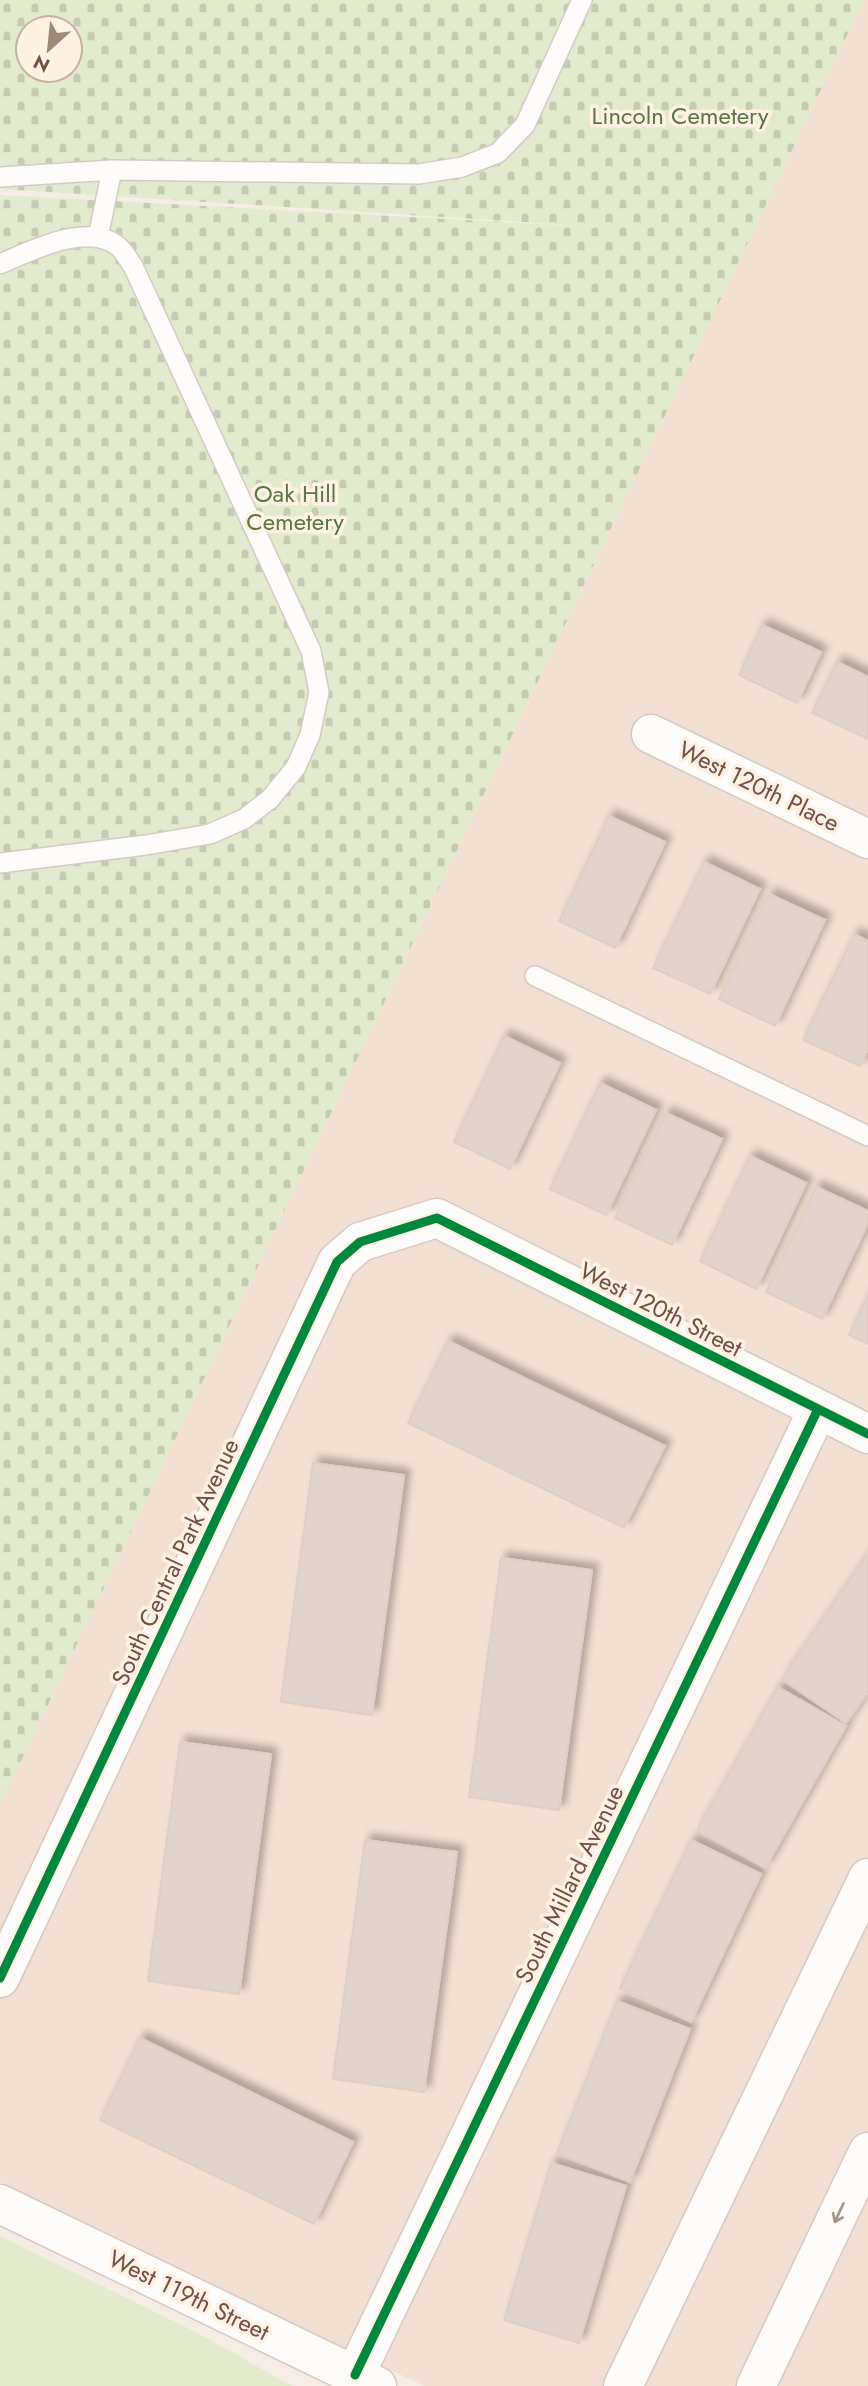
<svg xmlns="http://www.w3.org/2000/svg" width="868" height="2386" viewBox="0 0 868 2386" font-family="Jost,sans-serif">
<style>
.residential{fill:#f1e0d3}
.grass{fill:#e3ebcf}
.cemetery{fill:url(#cemetery-stones);fill-rule:evenodd}
.building{fill:#e1d4cd;stroke:#decfc7;stroke-width:2;filter:url(#shadow)}
.lines{fill:none;stroke-linecap:round;stroke-linejoin:round}
.service-casing{stroke:#d6cac3;stroke-width:22}
.minor-casing{stroke:#d6cac3;stroke-width:41}
.tertiary-casing{stroke:#d6cac3;stroke-width:41}
.service{stroke:#fefcfb;stroke-width:19}
.minor{stroke:#fefcfb;stroke-width:38}
.tertiary{stroke:#fefcfb;stroke-width:38}
.cycleway-casing{stroke:#fff1e4;stroke-width:13}
.cycleway{stroke:#00873e;stroke-width:9}
.oneway{stroke:#aa958e}
.labels{text-anchor:middle;dominant-baseline:central;stroke-width:7;stroke-linejoin:round;paint-order:stroke}
.park-label{font-size:24px;fill:#57783e;stroke:#fff1e4}
.street-label{font-size:24px;fill:#725046;stroke:#fff1e4}
</style>
<defs>
<pattern id="cemetery-stones" width="16" height="16" patternUnits="userSpaceOnUse" patternTransform="scale(1.75)"><rect width="16" height="16" fill="#e3ebcf"/><path d="M2 7V4a2 2 0 0 1 4 0v3zM10 15v-3a2 2 0 0 1 4 0v3z" fill="#c6cbb3"/></pattern>
<filter id="shadow"><feDropShadow dx="6" dy="-6" stdDeviation="3.5" flood-color="#0004"/></filter>
</defs>
<rect width="100%" height="100%" fill="#f5ede5"/>
<path class="residential" d="M 864,0 L 868,0 L 868,2386 L 424,2386 L 0,2181 L 0,1805 Z"/>
<path class="grass" d="M 0,2236 L 196,2332 L 292,2386 L 0,2386 Z"/>
<path class="cemetery" d="M 0,0 L 864,0 L 0,1805 L 0,195 L 615,228 L 0,189 ZM 28,28 L 70,28 L 70,70 L 28,70 Z"/>
<path class="building" d="M 762,625 L 821,652 L 797,703 L 739,675 Z
M 837,662 L 868,677 L 868,739 L 812,713 Z
M 609,816 L 665,842 L 615,948 L 559,921 Z
M 704,862 L 760,889 L 710,994 L 653,968 Z
M 769,894 L 825,920 L 775,1026 L 719,999 Z
M 854,934 L 868,941 L 868,1048 L 860,1066 L 803,1040 Z
M 504,1036 L 560,1063 L 510,1169 L 454,1142 Z
M 600,1083 L 656,1110 L 606,1215 L 550,1189 Z
M 666,1113 L 722,1139 L 672,1245 L 615,1218 Z
M 750,1156 L 806,1183 L 756,1289 L 700,1261 Z
M 816,1187 L 868,1211 L 868,1223 L 822,1319 L 766,1292 Z
M 868,1295 L 868,1344 L 849,1335 Z
M 448,1341 L 665,1446 L 624,1528 L 408,1423 Z
M 313,1463 L 404,1475 L 372,1715 L 281,1702 Z
M 868,1554 L 868,1692 L 846,1723 L 782,1679 Z
M 501,1558 L 592,1570 L 559,1810 L 469,1797 Z
M 778,1687 L 846,1726 L 765,1868 L 697,1830 Z
M 180,1742 L 271,1754 L 239,1994 L 148,1981 Z
M 365,1840 L 457,1852 L 424,2092 L 333,2079 Z
M 691,1840 L 761,1874 L 691,2022 L 620,1988 Z
M 617,2001 L 690,2029 L 630,2182 L 557,2153 Z
M 140,2038 L 353,2142 L 314,2224 L 100,2120 Z
M 551,2163 L 626,2186 L 579,2343 L 504,2320 Z"/>
<g class="lines">
<defs>
<path id="service" d="M 0,177 L 112,170 L 419,174 L 462,167 L 498,153 L 525,125 L 582,0
M 98,237 L 112,170
M 0,264 C 30,251 91,220 120,248 C 125,253 129,261 133,266 L 311,651 L 319,692 L 310,735 L 296,767 L 270,799 L 244,819 L 210,834 L 146,845 L 0,863
M 535,976 L 868,1136"/>
<path id="minor" d="M 651,734 L 868,839
M 0,1978 L 337,1262 L 360,1242 L 437,1218 L 868,1434
M 355,2375 L 818,1409
M 623,2386 L 868,1878
M 756,2386 L 868,2152"/>
<path id="tertiary" d="M 0,2204 L 377,2386"/>
</defs>
<use href="#service" class="service-casing"/>
<use href="#minor" class="minor-casing"/>
<use href="#tertiary" class="tertiary-casing"/>
<use href="#service" class="service"/>
<use href="#minor" class="minor"/>
<use href="#tertiary" class="tertiary"/>
<defs>
<path id="cycleway" d="M 0,1978 L 337,1262 L 360,1242 L 437,1218 L 868,1434
M 355,2375 L 818,1409"/>
</defs>
<use href="#cycleway" class="cycleway-casing"/>
<use href="#cycleway" class="cycleway"/>
</g>
<defs><path id="oneway-shaft" d="M-6 0H5M1.5-3L5.5 0L1.5 3" fill="none" stroke-width="1.6" stroke-linecap="round" stroke-linejoin="round" transform="scale(1.75)"/></defs>
<use class="oneway" href="#oneway-shaft" transform="translate(839 2213) rotate(115)"/>
<g class="labels">
<g class="park-label">
<text x="680" y="115">Lincoln Cemetery</text>
<text x="295" y="493">Oak Hill<tspan x="295" dy="28">Cemetery</tspan></text>
</g>
<g class="street-label">
<text transform="translate(759 786) rotate(26)">West 120th Place</text>
<text transform="translate(661 1309) rotate(27)">West 120th Street</text>
<text transform="translate(175 1562) rotate(-65)">South Central Park Avenue</text>
<text transform="translate(569 1884) rotate(-64)">South Millard Avenue</text>
<text transform="translate(189 2295) rotate(26)">West 119th Street</text>
</g>
</g>
<g transform="translate(49 49) rotate(207)"><circle r="33" fill="#fff1e4" stroke="#c7b1a5" stroke-width="2"/>
<path d="M0-5L12 26L0 18L-12 26Z" fill="#a0877e"/>
<text y="-10" font-size="19" font-weight="bold" text-anchor="middle" fill="#725046">N</text>
</g>
</svg>
